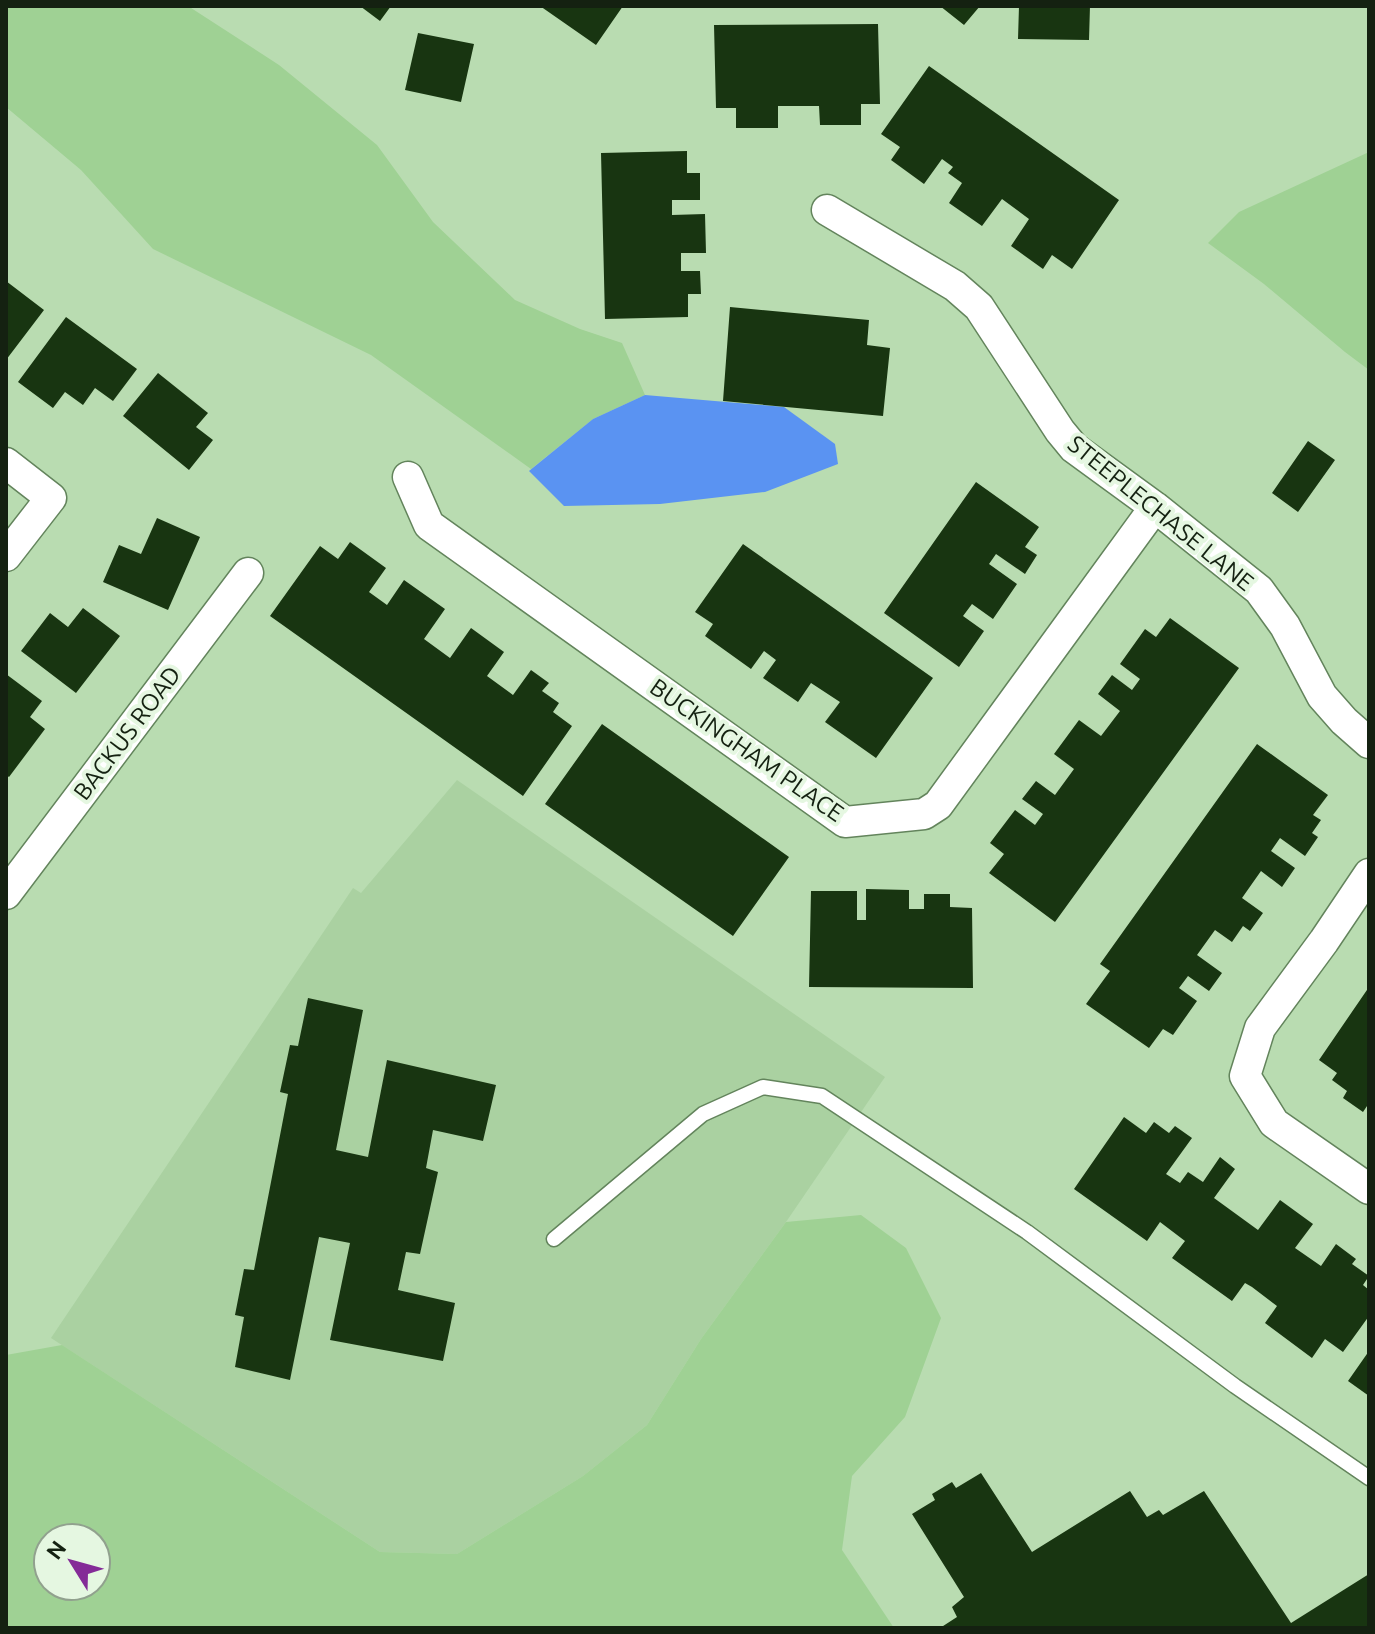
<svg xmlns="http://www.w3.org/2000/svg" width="1375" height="1634" viewBox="0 0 1375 1634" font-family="Ubuntu,sans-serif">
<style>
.built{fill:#aad1a1}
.green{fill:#9fd194;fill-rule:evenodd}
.water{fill:#5a93f2}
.building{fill:#183511}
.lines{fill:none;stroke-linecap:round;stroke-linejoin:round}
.lane-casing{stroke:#63845c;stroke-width:17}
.street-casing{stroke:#63845c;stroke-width:33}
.lane{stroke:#fff;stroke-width:14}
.street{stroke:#fff;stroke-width:30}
.labels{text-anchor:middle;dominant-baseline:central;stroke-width:8;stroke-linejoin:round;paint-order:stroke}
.street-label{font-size:24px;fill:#142111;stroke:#e5f7e1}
</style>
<rect width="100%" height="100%" fill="#b9dcb1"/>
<path class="built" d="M 457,780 L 885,1077 L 786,1222 L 701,1339 L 647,1425 L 583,1476 L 457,1554 L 380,1552 L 51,1338 L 353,888 L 361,893 Z"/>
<path class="green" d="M 6,6 L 188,6 L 279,65 L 377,145 L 433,222 L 515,300 L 580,329 L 622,343 L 645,395 L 593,419 L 531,469 L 371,355 L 153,249 L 81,170 L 6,107 Z
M 1369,152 L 1369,370 L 1345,352 L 1264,284 L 1208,243 L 1239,212 Z
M 861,1215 L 906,1248 L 941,1318 L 905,1417 L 852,1476 L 842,1550 L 894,1628 L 6,1628 L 6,1355 L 62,1345 L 380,1552 L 457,1554 L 583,1476 L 647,1425 L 701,1339 L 786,1222 ZM 48,1538 L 96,1538 L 96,1586 L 48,1586 Z"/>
<path class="water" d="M 645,395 L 784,407 L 835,444 L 838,464 L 765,492 L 660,504 L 564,506 L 529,471 L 593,419 Z"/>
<path class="building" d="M 360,6 L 391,6 L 380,21 Z
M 540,6 L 623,6 L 596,45 Z
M 940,6 L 980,6 L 964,25 Z
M 1019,6 L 1090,6 L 1089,40 L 1018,39 Z
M 878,24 L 880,104 L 861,104 L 861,125 L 820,125 L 819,106 L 778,106 L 778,128 L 736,128 L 736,108 L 716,108 L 714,25 Z
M 418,33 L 474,44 L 461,102 L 405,90 Z
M 929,66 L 1119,200 L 1072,269 L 1052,255 L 1043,269 L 1011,246 L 1029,219 L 1002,199 L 982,226 L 949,203 L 962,183 L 948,173 L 953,167 L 942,159 L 924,184 L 891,160 L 900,147 L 881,134 Z
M 687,151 L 687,173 L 700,173 L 700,200 L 672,200 L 672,215 L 705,214 L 706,253 L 681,253 L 681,271 L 700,271 L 701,294 L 688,294 L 688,317 L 605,319 L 601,153 Z
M 6,281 L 44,310 L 6,360 Z
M 730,307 L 869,320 L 867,345 L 890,348 L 883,416 L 723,401 Z
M 66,317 L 137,369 L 113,401 L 95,388 L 83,405 L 65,392 L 53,408 L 18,382 Z
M 158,373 L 208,413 L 196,427 L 213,440 L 189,470 L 123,416 Z
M 1308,441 L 1335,460 L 1298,512 L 1272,493 Z
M 976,482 L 1039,527 L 1025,547 L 1037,555 L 1025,574 L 996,554 L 989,564 L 1017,584 L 993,619 L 972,604 L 963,616 L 984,631 L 959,667 L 884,613 Z
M 157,518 L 200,537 L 168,610 L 103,582 L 119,545 L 141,554 Z
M 350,542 L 386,568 L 369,592 L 387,605 L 404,580 L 445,609 L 424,639 L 450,658 L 471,628 L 504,652 L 487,676 L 513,695 L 531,670 L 549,683 L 542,691 L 559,703 L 553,712 L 572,726 L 523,796 L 270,616 L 320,546 L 338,559 Z
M 743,544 L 933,678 L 876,758 L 825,722 L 840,702 L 811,683 L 798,702 L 763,678 L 776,660 L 764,651 L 751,669 L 705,636 L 713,624 L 695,612 Z
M 83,608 L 120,636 L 76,693 L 21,651 L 50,613 L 68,627 Z
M 1170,618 L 1239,668 L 1055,922 L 989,873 L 1004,854 L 990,843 L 1015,810 L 1035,825 L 1043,814 L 1022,799 L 1036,781 L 1055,795 L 1074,769 L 1054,754 L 1079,720 L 1101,736 L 1120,711 L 1098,694 L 1112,675 L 1132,690 L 1140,679 L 1120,664 L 1145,629 L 1156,637 Z
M 6,674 L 42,701 L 30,717 L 45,729 L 9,777 L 6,775 Z
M 602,724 L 789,857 L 733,936 L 545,804 Z
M 1257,744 L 1328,795 L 1313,815 L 1321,820 L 1312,833 L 1318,837 L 1305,856 L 1280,838 L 1271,851 L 1295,868 L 1282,887 L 1261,871 L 1242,898 L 1263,913 L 1250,931 L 1243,926 L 1232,942 L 1215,930 L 1197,955 L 1222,973 L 1209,991 L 1188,976 L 1179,988 L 1197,1001 L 1173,1035 L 1163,1029 L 1149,1048 L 1086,1004 L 1110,971 L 1100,964 Z
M 866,889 L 909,890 L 909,909 L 924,909 L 924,894 L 950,894 L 950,907 L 972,908 L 973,988 L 809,987 L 811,891 L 857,891 L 857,920 L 866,920 Z
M 1369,987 L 1369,1103 L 1363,1112 L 1343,1098 L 1347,1091 L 1332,1080 L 1337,1073 L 1319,1060 Z
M 308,998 L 363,1010 L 336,1150 L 368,1157 L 387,1060 L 496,1085 L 483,1141 L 433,1130 L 426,1168 L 438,1172 L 420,1254 L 406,1252 L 398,1290 L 455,1303 L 443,1361 L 330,1340 L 350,1243 L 319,1237 L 290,1380 L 235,1367 L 244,1317 L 235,1315 L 244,1269 L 254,1270 L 288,1094 L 280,1092 L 290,1045 L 298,1046 Z
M 1124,1117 L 1146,1133 L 1154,1122 L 1169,1133 L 1175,1126 L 1192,1138 L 1166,1174 L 1180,1183 L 1188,1172 L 1203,1182 L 1220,1157 L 1235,1169 L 1214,1198 L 1258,1230 L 1280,1200 L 1313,1224 L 1295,1248 L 1321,1266 L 1336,1244 L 1356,1259 L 1352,1264 L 1369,1276 L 1363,1285 L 1369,1290 L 1369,1316 L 1343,1352 L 1325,1339 L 1312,1358 L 1265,1323 L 1277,1306 L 1252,1287 L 1245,1283 L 1232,1301 L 1172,1258 L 1185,1241 L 1160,1222 L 1147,1241 L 1074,1189 Z
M 1369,1351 L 1369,1396 L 1348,1381 Z
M 981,1473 L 1032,1552 L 1130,1491 L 1147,1517 L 1159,1510 L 1163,1515 L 1204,1491 L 1291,1623 L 1369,1574 L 1369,1628 L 940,1628 L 957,1617 L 952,1607 L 964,1597 L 912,1514 L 935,1500 L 932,1494 L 952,1482 L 956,1488 Z"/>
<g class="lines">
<defs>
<path id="lane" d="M 554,1239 L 703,1114 L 763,1087 L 822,1096 L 1027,1232 L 1235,1386 L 1369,1478"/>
<path id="street" d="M 827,210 L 955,286 L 979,307 L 1060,431 L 1074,448 L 1155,507 L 1259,590 L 1285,626 L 1322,696 L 1344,721 L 1369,743
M 6,463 L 51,498 L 6,556
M 408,477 L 429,525 L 845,822 L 924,814 L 938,805 L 1155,507
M 1369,874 L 1324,941 L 1260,1028 L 1245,1076 L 1274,1123 L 1369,1189
M 6,894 L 248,573"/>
</defs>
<use href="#lane" class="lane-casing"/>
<use href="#street" class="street-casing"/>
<use href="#lane" class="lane"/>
<use href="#street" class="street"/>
</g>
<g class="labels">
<g class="street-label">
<text transform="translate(1161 513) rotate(39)">STEEPLECHASE LANE</text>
<text transform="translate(127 733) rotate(-53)">BACKUS ROAD</text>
<text transform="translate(747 750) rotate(35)">BUCKINGHAM PLACE</text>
</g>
</g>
<rect width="1375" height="1634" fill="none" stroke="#142111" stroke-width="16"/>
<g transform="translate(72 1562) rotate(307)"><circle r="38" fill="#e5f7e1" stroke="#91a18e" stroke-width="2"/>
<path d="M0-6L14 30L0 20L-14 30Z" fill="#842b97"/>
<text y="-12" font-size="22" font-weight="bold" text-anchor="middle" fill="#142111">N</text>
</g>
</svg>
